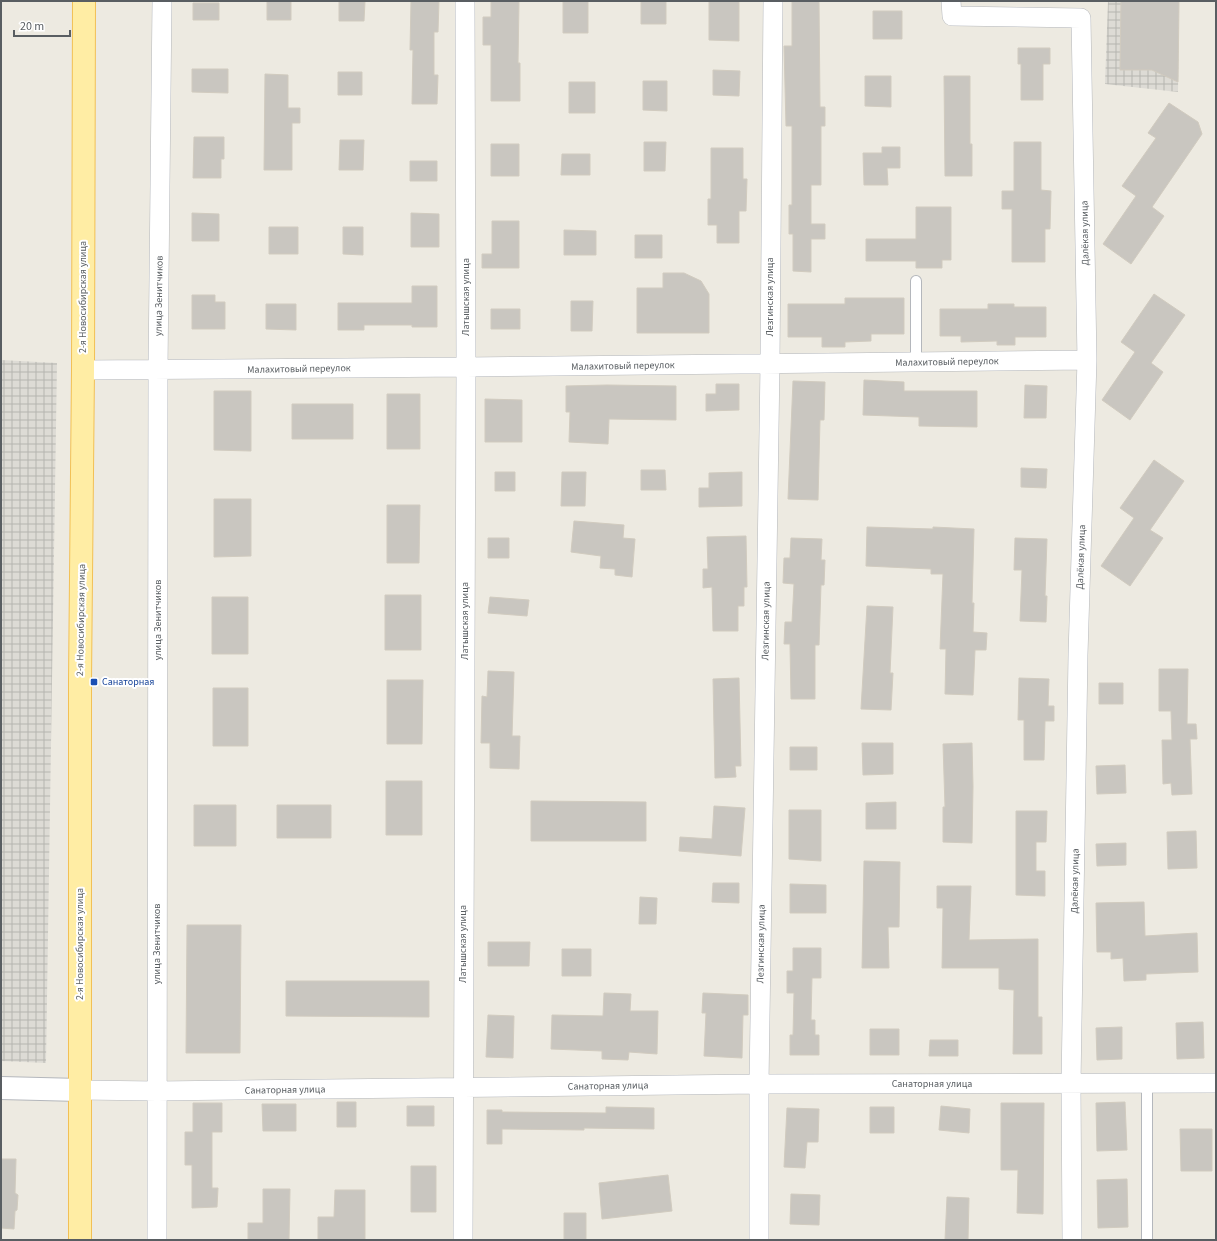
<svg xmlns="http://www.w3.org/2000/svg" width="1217" height="1241" viewBox="0 0 1217 1241" font-family="'Source Sans 3',sans-serif">
<style>
.industrial{fill:url(#industrial-grid)}
.building{fill:#c9c6c0;stroke:#d1cbbf}
.lines{fill:none;stroke-linecap:round;stroke-linejoin:round}
.service-casing{stroke:#b4b7bc;stroke-width:12}
.minor-casing{stroke:#b4b7bc;stroke-width:20}
.tertiary-casing{stroke:#b4b7bc;stroke-width:24}
.primary-casing{stroke:#f2c055;stroke-width:24}
.service{stroke:#fff;stroke-width:10}
.minor{stroke:#fff;stroke-width:19}
.tertiary{stroke:#fff;stroke-width:22}
.primary{stroke:#ffeda4;stroke-width:22}
.transit-dot{fill:#1a4fb4;stroke:#fff;stroke-width:1.5}
.labels{text-anchor:middle;dominant-baseline:central;stroke-width:4;stroke-linejoin:round;paint-order:stroke}
.street-label{font-size:10px;fill:#595e62;stroke:#fff}
.transit-label{font-size:10px;fill:#164399;stroke:#fff;text-anchor:start}
</style>
<defs>
<pattern id="industrial-grid" width="8" height="8" patternUnits="userSpaceOnUse"><rect width="8" height="8" fill="#dddbd5"/><path d="M0 4h8M4 0v8" fill="none" stroke="#b6b5b0"/></pattern>
</defs>
<rect width="100%" height="100%" fill="#edeae1"/>
<path class="industrial" d="M 1108,1 L 1179,1 L 1178,92 L 1105,84 Z
M 1,360 L 57,363 L 46,1063 L 1,1061 Z"/>
<path class="building" d="M 267,1 L 291,1 L 291,20 L 267,20 Z
M 339,1 L 365,1 L 364,21 L 339,21 Z
M 411,1 L 439,1 L 438,32 L 434,32 L 434,75 L 438,75 L 437,104 L 412,104 L 413,50 L 410,50 Z
M 491,1 L 519,1 L 518,63 L 520,63 L 520,101 L 491,101 L 491,45 L 483,45 L 483,17 L 491,17 Z
M 563,1 L 588,1 L 588,33 L 563,33 Z
M 641,1 L 666,1 L 666,24 L 641,24 Z
M 709,1 L 739,1 L 739,41 L 709,40 Z
M 792,1 L 819,1 L 820,107 L 825,107 L 825,126 L 821,126 L 821,185 L 811,185 L 811,224 L 825,224 L 825,239 L 811,239 L 811,272 L 793,271 L 793,234 L 789,234 L 789,205 L 792,205 L 792,126 L 786,126 L 784,46 L 792,46 Z
M 1121,1 L 1179,1 L 1178,82 L 1152,70 L 1120,70 Z
M 193,3 L 219,3 L 219,20 L 193,20 Z
M 873,11 L 902,11 L 902,39 L 873,39 Z
M 1018,48 L 1050,48 L 1050,64 L 1043,64 L 1043,100 L 1021,100 L 1021,64 L 1018,64 Z
M 192,69 L 228,69 L 228,93 L 192,92 Z
M 713,70 L 740,71 L 739,96 L 713,95 Z
M 338,72 L 362,72 L 362,95 L 338,95 Z
M 265,74 L 288,75 L 288,108 L 300,108 L 300,123 L 292,123 L 292,170 L 264,170 Z
M 865,76 L 891,76 L 891,107 L 865,106 Z
M 944,76 L 970,76 L 970,144 L 972,144 L 972,176 L 945,176 Z
M 643,81 L 667,81 L 667,111 L 643,110 Z
M 569,82 L 595,82 L 595,113 L 569,113 Z
M 1169,103 L 1198,122 L 1202,134 L 1152,207 L 1164,216 L 1131,264 L 1103,244 L 1136,196 L 1122,186 L 1156,138 L 1148,133 Z
M 194,137 L 224,137 L 224,159 L 221,159 L 221,178 L 193,178 Z
M 340,140 L 364,140 L 363,170 L 339,170 Z
M 644,142 L 666,142 L 665,171 L 644,171 Z
M 1014,142 L 1041,142 L 1041,190 L 1051,191 L 1050,229 L 1045,229 L 1045,262 L 1012,262 L 1012,209 L 1002,209 L 1002,191 L 1014,191 Z
M 491,144 L 519,144 L 519,176 L 491,176 Z
M 882,147 L 900,147 L 900,168 L 887,168 L 888,185 L 864,185 L 863,153 L 882,153 Z
M 711,148 L 743,148 L 743,179 L 747,179 L 746,211 L 739,211 L 739,243 L 717,243 L 717,225 L 708,225 L 708,199 L 711,199 Z
M 562,154 L 590,154 L 590,175 L 561,175 Z
M 410,161 L 437,161 L 437,181 L 410,181 Z
M 916,207 L 951,207 L 951,260 L 942,260 L 942,268 L 916,268 L 916,261 L 866,261 L 866,239 L 916,239 Z
M 192,213 L 219,214 L 219,241 L 192,241 Z
M 411,213 L 439,214 L 439,247 L 411,247 Z
M 492,221 L 519,221 L 519,268 L 482,268 L 482,254 L 492,254 Z
M 269,227 L 298,227 L 298,254 L 269,254 Z
M 343,227 L 363,227 L 363,255 L 343,254 Z
M 564,230 L 596,231 L 596,255 L 564,255 Z
M 635,235 L 662,235 L 662,258 L 635,258 Z
M 663,273 L 684,273 L 701,281 L 709,294 L 709,333 L 637,333 L 637,288 L 663,288 Z
M 412,286 L 437,286 L 437,327 L 412,327 L 412,325 L 364,325 L 364,330 L 338,330 L 338,303 L 412,303 Z
M 1154,294 L 1185,315 L 1151,363 L 1163,372 L 1130,420 L 1102,400 L 1135,352 L 1121,342 Z
M 192,295 L 215,295 L 215,302 L 225,302 L 225,329 L 192,329 Z
M 845,298 L 904,298 L 904,334 L 871,334 L 871,341 L 845,342 L 845,347 L 822,347 L 822,337 L 788,337 L 788,304 L 845,304 Z
M 571,301 L 593,301 L 592,331 L 571,331 Z
M 266,304 L 296,304 L 296,330 L 266,329 Z
M 988,304 L 1014,304 L 1014,307 L 1046,307 L 1046,337 L 1015,337 L 1015,345 L 997,345 L 997,341 L 961,342 L 961,336 L 940,336 L 940,309 L 988,309 Z
M 491,309 L 520,309 L 520,329 L 491,329 Z
M 864,380 L 904,382 L 904,391 L 977,391 L 977,427 L 919,426 L 919,417 L 863,415 Z
M 793,381 L 825,382 L 824,420 L 820,420 L 818,500 L 788,499 Z
M 716,384 L 739,384 L 739,410 L 706,411 L 706,394 L 716,394 Z
M 607,385 L 676,386 L 676,420 L 609,419 L 608,444 L 569,442 L 570,412 L 566,412 L 566,386 Z
M 1025,385 L 1047,386 L 1046,418 L 1024,418 Z
M 214,391 L 251,391 L 251,451 L 214,450 Z
M 387,394 L 420,394 L 420,449 L 387,449 Z
M 485,399 L 522,400 L 522,442 L 485,442 Z
M 292,404 L 353,404 L 353,439 L 292,439 Z
M 1154,460 L 1184,481 L 1150,530 L 1163,538 L 1130,586 L 1101,566 L 1134,518 L 1120,508 Z
M 1021,468 L 1047,469 L 1046,488 L 1021,487 Z
M 641,470 L 665,470 L 666,490 L 641,490 Z
M 495,472 L 515,472 L 515,491 L 495,491 Z
M 562,472 L 586,472 L 585,506 L 561,506 Z
M 742,472 L 742,506 L 699,507 L 699,488 L 709,488 L 709,473 Z
M 214,499 L 251,499 L 251,556 L 214,557 Z
M 387,505 L 420,505 L 419,563 L 387,563 Z
M 574,521 L 624,525 L 623,538 L 635,539 L 632,577 L 615,575 L 615,569 L 600,568 L 601,556 L 571,552 Z
M 867,527 L 933,529 L 933,527 L 974,529 L 972,603 L 974,603 L 973,632 L 987,633 L 986,650 L 975,650 L 973,695 L 945,694 L 946,649 L 940,649 L 943,574 L 931,574 L 931,569 L 866,566 Z
M 746,536 L 747,587 L 744,587 L 744,606 L 738,606 L 738,631 L 713,631 L 712,587 L 703,588 L 703,569 L 708,569 L 707,537 Z
M 488,538 L 509,538 L 509,558 L 488,558 Z
M 791,538 L 822,539 L 821,560 L 825,560 L 824,585 L 821,585 L 819,645 L 815,645 L 815,699 L 791,699 L 790,644 L 784,644 L 785,622 L 792,622 L 794,584 L 783,583 L 784,558 L 790,558 Z
M 1015,538 L 1047,539 L 1045,596 L 1047,596 L 1046,622 L 1020,621 L 1022,570 L 1014,570 Z
M 385,595 L 421,595 L 421,650 L 385,650 Z
M 212,597 L 248,597 L 248,654 L 212,654 Z
M 490,597 L 529,600 L 527,616 L 488,613 Z
M 867,606 L 893,607 L 890,673 L 893,673 L 891,710 L 861,709 Z
M 1159,669 L 1188,669 L 1187,724 L 1196,724 L 1197,739 L 1190,739 L 1192,794 L 1172,795 L 1171,783 L 1163,784 L 1162,740 L 1172,740 L 1171,711 L 1159,711 Z
M 488,671 L 514,672 L 512,736 L 520,736 L 519,769 L 490,768 L 490,743 L 481,743 L 482,696 L 487,697 Z
M 739,678 L 741,766 L 735,766 L 736,777 L 715,778 L 713,679 Z
M 1019,678 L 1049,679 L 1048,706 L 1054,706 L 1054,721 L 1045,721 L 1044,760 L 1024,760 L 1024,720 L 1018,720 Z
M 387,680 L 423,680 L 422,744 L 387,744 Z
M 1099,683 L 1123,683 L 1123,704 L 1099,704 Z
M 213,688 L 248,688 L 248,746 L 213,746 Z
M 862,743 L 893,743 L 893,774 L 863,775 Z
M 972,743 L 973,786 L 972,843 L 943,842 L 943,807 L 945,807 L 943,744 Z
M 790,747 L 817,747 L 817,770 L 790,770 Z
M 1125,765 L 1126,793 L 1097,794 L 1096,766 Z
M 386,781 L 422,781 L 422,835 L 386,835 Z
M 531,801 L 646,802 L 646,841 L 531,841 Z
M 896,802 L 896,829 L 866,829 L 866,803 Z
M 194,805 L 236,805 L 236,846 L 194,846 Z
M 277,805 L 331,805 L 331,838 L 277,838 Z
M 714,806 L 745,808 L 741,856 L 679,851 L 680,837 L 712,839 Z
M 789,810 L 821,810 L 821,861 L 789,859 Z
M 1016,811 L 1047,811 L 1046,842 L 1036,842 L 1036,871 L 1045,871 L 1045,896 L 1016,895 Z
M 1196,831 L 1197,868 L 1168,869 L 1167,832 Z
M 1126,843 L 1126,865 L 1097,866 L 1096,844 Z
M 864,861 L 900,862 L 899,927 L 888,927 L 889,968 L 862,968 Z
M 713,883 L 739,883 L 739,903 L 712,902 Z
M 790,884 L 826,885 L 826,913 L 790,913 Z
M 937,886 L 971,886 L 969,940 L 1038,939 L 1038,1017 L 1042,1017 L 1042,1054 L 1013,1054 L 1014,990 L 999,989 L 999,968 L 942,968 L 943,908 L 937,908 Z
M 640,897 L 657,898 L 656,924 L 639,924 Z
M 1144,902 L 1145,936 L 1197,933 L 1198,972 L 1146,974 L 1146,980 L 1124,981 L 1123,958 L 1111,959 L 1111,952 L 1097,952 L 1096,903 Z
M 187,925 L 241,925 L 240,1053 L 186,1053 Z
M 488,942 L 530,942 L 529,966 L 488,966 Z
M 793,948 L 821,948 L 821,978 L 812,978 L 811,1020 L 815,1020 L 815,1035 L 819,1035 L 819,1055 L 790,1055 L 790,1035 L 793,1035 L 794,993 L 787,993 L 787,971 L 793,971 Z
M 562,949 L 591,949 L 591,976 L 562,976 Z
M 286,981 L 429,981 L 429,1017 L 286,1016 Z
M 604,993 L 631,994 L 630,1011 L 658,1011 L 657,1054 L 629,1052 L 628,1060 L 602,1059 L 602,1051 L 551,1049 L 552,1015 L 603,1016 Z
M 703,993 L 748,995 L 748,1015 L 743,1015 L 742,1058 L 704,1056 L 706,1013 L 702,1013 Z
M 488,1015 L 514,1016 L 513,1058 L 486,1057 Z
M 1203,1022 L 1204,1058 L 1177,1059 L 1176,1023 Z
M 1122,1027 L 1122,1059 L 1097,1060 L 1096,1028 Z
M 870,1029 L 899,1029 L 899,1055 L 870,1055 Z
M 930,1040 L 958,1040 L 958,1056 L 929,1056 Z
M 337,1102 L 356,1102 L 356,1127 L 337,1127 Z
M 1125,1102 L 1127,1150 L 1097,1151 L 1096,1103 Z
M 193,1103 L 222,1103 L 222,1132 L 212,1132 L 212,1188 L 218,1188 L 217,1207 L 192,1208 L 192,1165 L 185,1165 L 185,1132 L 193,1132 Z
M 1001,1103 L 1044,1103 L 1043,1214 L 1017,1213 L 1018,1170 L 1001,1170 Z
M 262,1104 L 296,1104 L 296,1131 L 263,1131 Z
M 407,1106 L 434,1106 L 434,1126 L 407,1126 Z
M 941,1106 L 970,1109 L 969,1133 L 939,1130 Z
M 606,1107 L 654,1108 L 654,1129 L 584,1128 L 584,1130 L 502,1129 L 502,1144 L 487,1144 L 487,1110 L 502,1110 L 502,1112 L 606,1113 Z
M 870,1107 L 894,1107 L 894,1133 L 870,1133 Z
M 787,1108 L 819,1109 L 818,1142 L 807,1142 L 805,1168 L 784,1167 Z
M 1180,1129 L 1212,1129 L 1212,1171 L 1181,1171 Z
M 1,1159 L 16,1159 L 15,1193 L 18,1195 L 17,1210 L 15,1211 L 14,1229 L 1,1228 Z
M 411,1166 L 436,1166 L 436,1212 L 411,1212 Z
M 668,1175 L 672,1211 L 602,1219 L 599,1183 Z
M 1127,1179 L 1128,1227 L 1098,1228 L 1097,1180 Z
M 263,1189 L 290,1189 L 289,1240 L 248,1240 L 248,1223 L 263,1223 Z
M 335,1190 L 365,1190 L 365,1240 L 318,1240 L 318,1217 L 334,1217 Z
M 791,1194 L 820,1195 L 819,1225 L 790,1224 Z
M 947,1197 L 969,1198 L 968,1240 L 945,1240 Z
M 564,1213 L 586,1213 L 586,1240 L 564,1240 Z"/>
<g class="lines">
<defs>
<path id="service" d="M 916,281 L 916,362
M 1147,1084 L 1147,1240"/>
<path id="minor" d="M 951,1 L 952,16 L 1081,18 L 1087,360 L 1078,655 L 1071,1084 L 1072,1240
M 83,370 L 466,367 L 1087,360
M 80,1090 L 157,1091 L 759,1084 L 1216,1083
M 157,1240 L 158,370 L 162,1
M 463,1240 L 466,367 L 465,1
M 759,1240 L 759,1084 L 770,364 L 773,1"/>
<path id="tertiary" d="M 1,1088 L 80,1090"/>
<path id="primary" d="M 80,1240 L 80,681 L 83,370 L 84,1"/>
</defs>
<use href="#service" class="service-casing"/>
<use href="#minor" class="minor-casing"/>
<use href="#tertiary" class="tertiary-casing"/>
<use href="#primary" class="primary-casing"/>
<use href="#service" class="service"/>
<use href="#minor" class="minor"/>
<use href="#tertiary" class="tertiary"/>
<use href="#primary" class="primary"/>
</g>
<rect class="transit-dot" x="90" y="678" width="8" height="8" rx="2"/>
<g class="labels">
<g class="street-label">
<text transform="translate(1085 233) rotate(-91)">Далёкая улица</text>
<text transform="translate(159 296) rotate(-89)">улица Зенитчиков</text>
<text transform="translate(83 297) rotate(-90)">2-я Новосибирская улица</text>
<text transform="translate(466 297) rotate(-90)">Латышская улица</text>
<text transform="translate(770 297) rotate(-90)">Лезгинская улица</text>
<text transform="translate(947 362) rotate(-1)">Малахитовый переулок</text>
<text transform="translate(623 366) rotate(-1)">Малахитовый переулок</text>
<text transform="translate(299 369) rotate(-1)">Малахитовый переулок</text>
<text transform="translate(1081 557) rotate(-88)">Далёкая улица</text>
<text transform="translate(81 620) rotate(-89)">2-я Новосибирская улица</text>
<text transform="translate(158 620) rotate(-90)">улица Зенитчиков</text>
<text transform="translate(465 621) rotate(-90)">Латышская улица</text>
<text transform="translate(766 621) rotate(-89)">Лезгинская улица</text>
<text transform="translate(1075 881) rotate(-89)">Далёкая улица</text>
<text transform="translate(80 944) rotate(-90)">2-я Новосибирская улица</text>
<text transform="translate(157 944) rotate(-90)">улица Зенитчиков</text>
<text transform="translate(463 944) rotate(-90)">Латышская улица</text>
<text transform="translate(761 944) rotate(-89)">Лезгинская улица</text>
<text x="932" y="1084">Санаторная улица</text>
<text transform="translate(608 1086) rotate(-1)">Санаторная улица</text>
<text transform="translate(285 1090) rotate(-1)">Санаторная улица</text>
</g>
<g class="transit-label">
<text x="102" y="682">Санаторная</text>
</g>
</g>
<rect width="1217" height="1241" fill="none" stroke="#595e62" stroke-width="4"/>
<path d="M14 30v6h56v-6" fill="none" stroke="#595e62" stroke-width="2"/>
<text x="20" y="30" font-size="12" fill="#595e62" stroke="#ffffff" stroke-width="3" paint-order="stroke">20 m</text>
</svg>
